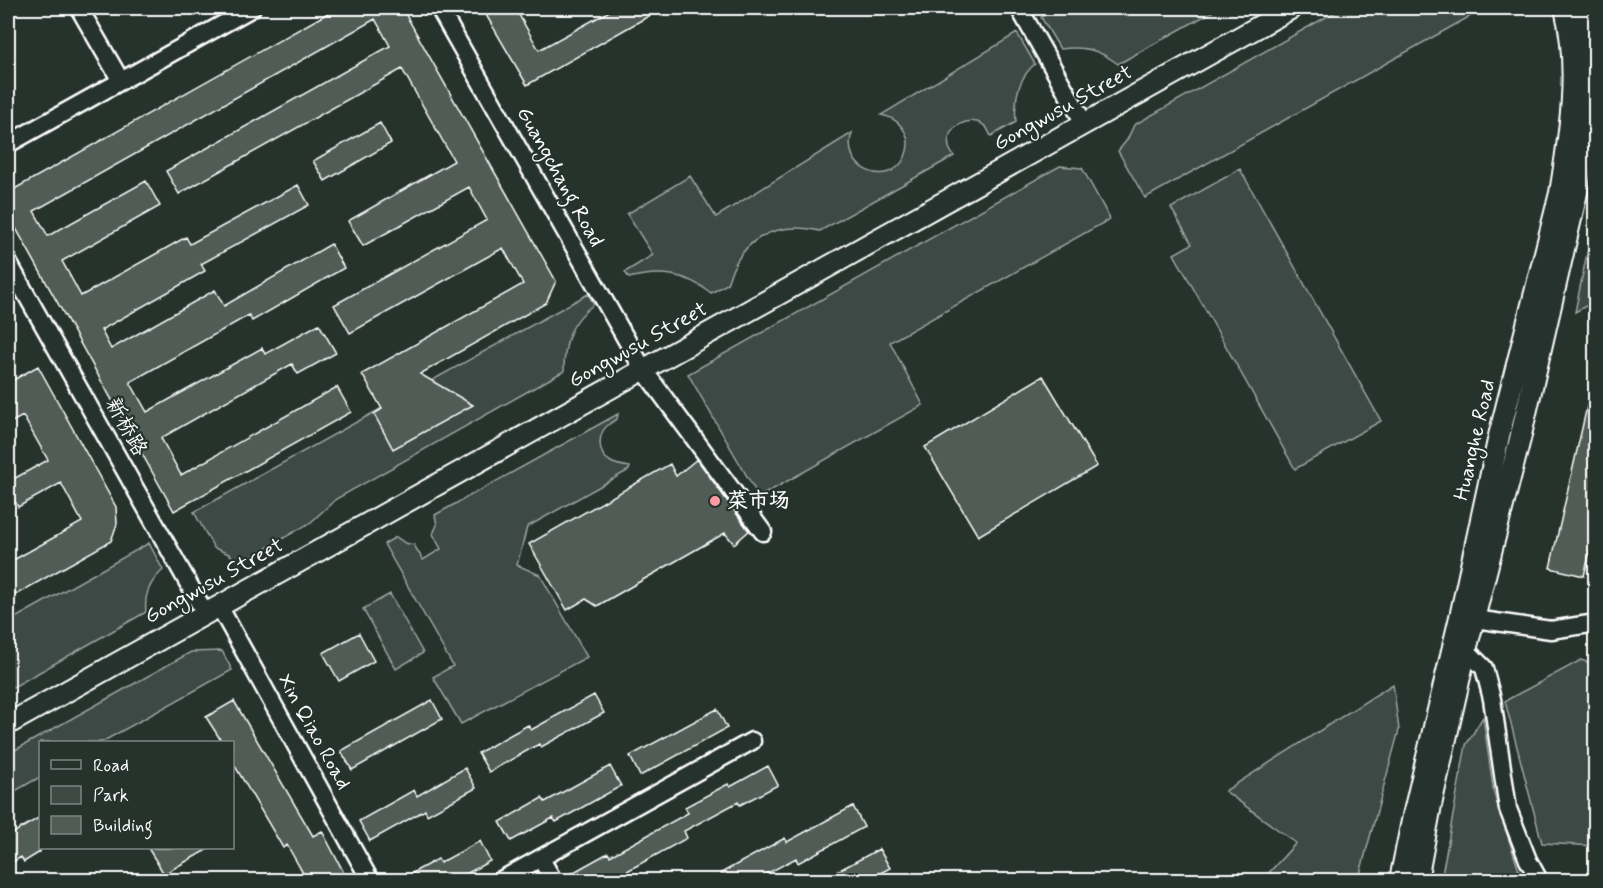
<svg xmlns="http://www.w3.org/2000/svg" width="1603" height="888" viewBox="0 0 1603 888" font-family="Mynerve,'LXGW WenKai TC',sans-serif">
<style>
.green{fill:#3e4944;stroke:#9ea4a2;stroke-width:1.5}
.building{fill:#515c57;stroke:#fff;stroke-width:1.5}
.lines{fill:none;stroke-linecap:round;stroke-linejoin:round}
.minor-casing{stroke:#fff;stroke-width:21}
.major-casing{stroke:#fff;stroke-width:24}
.minor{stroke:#26332d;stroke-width:16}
.major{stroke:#26332d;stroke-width:20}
.poi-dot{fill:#ff9aa2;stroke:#26332d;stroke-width:2}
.labels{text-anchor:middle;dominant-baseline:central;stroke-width:4.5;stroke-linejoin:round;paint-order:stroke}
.street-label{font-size:21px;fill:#fff;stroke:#26332d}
.poi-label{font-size:21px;font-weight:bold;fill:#fff;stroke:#26332d;text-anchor:start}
</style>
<rect width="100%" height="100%" fill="#26332d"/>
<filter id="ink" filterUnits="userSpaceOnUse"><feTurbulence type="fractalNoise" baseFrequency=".0167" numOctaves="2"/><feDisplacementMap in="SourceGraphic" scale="12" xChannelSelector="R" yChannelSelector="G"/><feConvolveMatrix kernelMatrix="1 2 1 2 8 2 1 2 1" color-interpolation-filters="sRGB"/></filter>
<g filter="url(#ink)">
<path class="green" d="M 1059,8 L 1219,8 L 1118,64 C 1098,49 1084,46 1060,49 L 1041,17 Z
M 1342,8 L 1485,8 L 1145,198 L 1118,151 L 1127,140 L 1134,125 Z
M 1017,33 L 1035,64 C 1017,79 1014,100 1016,122 L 991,136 C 989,133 988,129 986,127 C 971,113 944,127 949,147 C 949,149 953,155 954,156 L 820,231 C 775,220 740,239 727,284 L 711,293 C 685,273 660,270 629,278 L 625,272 L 653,255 L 627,214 L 690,176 L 716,217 L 852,133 C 840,169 889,190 905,157 C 908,150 909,141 906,134 C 901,123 892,117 881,115 Z
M 1060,166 L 1082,168 L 1110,219 L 890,342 L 923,405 L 759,497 L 688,374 Z
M 1240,169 L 1381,421 L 1295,469 L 1174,254 L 1192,244 L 1171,208 Z
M 1595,214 L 1595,301 L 1575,312 Z
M 588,294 L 594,304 C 570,322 564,342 564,371 L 336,499 L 310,523 L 240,563 L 229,554 L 214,548 L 194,512 Z
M 618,414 L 617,419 C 614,421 611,422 608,425 C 597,434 597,455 611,462 C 616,465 623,466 630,467 L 629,470 L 527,527 L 517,565 L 540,575 L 587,657 L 461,724 L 433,677 L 453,666 L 384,544 L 396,537 L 405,543 L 414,545 L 423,560 L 441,549 L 433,534 L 437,525 L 435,515 Z
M 149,543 L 163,570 C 150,582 144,594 146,612 L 8,690 L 8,622 Z
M 390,594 L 423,653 L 396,669 L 363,609 Z
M 222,651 L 232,670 L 102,742 L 40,742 L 40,777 L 8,795 L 8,754 L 191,652 Z
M 1581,660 L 1595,665 L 1595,846 L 1542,843 L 1505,701 Z
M 1393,684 L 1399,730 L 1361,870 L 1359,880 L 1263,880 L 1264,878 L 1296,843 L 1225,791 Z
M 1483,717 L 1494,794 L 1522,880 L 1441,880 L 1466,745 Z"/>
<path class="building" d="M 337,8 L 402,8 L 556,281 L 546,303 L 420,374 L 473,405 L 393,449 L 374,414 L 382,409 L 362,374 L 523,284 L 503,248 L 350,333 L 334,305 L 487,220 L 469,187 L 363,246 L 348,221 L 454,161 L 402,69 L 179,194 L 166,171 L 390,46 L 375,19 L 34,211 L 48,236 L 146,181 L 160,206 L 62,261 L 81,296 L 186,237 L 190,244 L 298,185 L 309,205 L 201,264 L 205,271 L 101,330 L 111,349 L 215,290 L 224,306 L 331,244 L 344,268 L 252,321 L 249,315 L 130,382 L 147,412 L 262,348 L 265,354 L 319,324 L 336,353 L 298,374 L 292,364 L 161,438 L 181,475 L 337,387 L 351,412 L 174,511 L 8,214 L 8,195 L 9,192 Z
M 482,8 L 515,8 L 539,50 L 615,8 L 663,8 L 527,85 Z
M 380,123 L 391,143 L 325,181 L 313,161 Z
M 38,366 L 116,507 L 117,524 L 111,541 L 8,599 L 8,563 L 82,522 L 61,483 L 18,507 L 8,487 L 8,482 L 48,460 L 23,416 L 8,424 L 8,383 Z
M 1043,376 L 1097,466 L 978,536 L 925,447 Z
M 1591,389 L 1596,389 L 1596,527 L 1584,576 L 1550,568 Z
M 697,459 L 749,531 L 734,544 L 725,533 L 597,606 L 586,599 L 567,610 L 529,544 L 670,464 L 676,476 Z
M 359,633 L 374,661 L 339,681 L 323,653 Z
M 594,695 L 604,713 L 541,747 L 539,744 L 489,772 L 478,753 L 528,725 L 531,730 Z
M 432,700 L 442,719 L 352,770 L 341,751 Z
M 234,701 L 313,836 L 322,831 L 344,873 L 330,880 L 307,880 L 287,845 L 283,848 L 232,761 L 232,742 L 222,742 L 206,717 Z
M 717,709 L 727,728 L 640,776 L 630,756 Z
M 610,766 L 621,786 L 556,822 L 553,818 L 511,841 L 500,822 L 542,798 L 545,802 Z
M 768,766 L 778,785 L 740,805 L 738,802 L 684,831 L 687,838 L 620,875 L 618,872 L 603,880 L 563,880 L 563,878 L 608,853 L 610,856 L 688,813 L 685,807 L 728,784 L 730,787 Z
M 465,768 L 476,788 L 427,815 L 425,810 L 370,841 L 359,821 L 414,790 L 417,796 Z
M 853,806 L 864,827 L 798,863 L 796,858 L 755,880 L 725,880 L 721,873 L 785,838 L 787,842 Z
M 40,817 L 40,852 L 24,862 L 21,857 L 8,865 L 8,836 Z
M 480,841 L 490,861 L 455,880 L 399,880 L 438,859 L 440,863 Z
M 148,848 L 210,848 L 164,874 Z
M 879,849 L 890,868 L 867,880 L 821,880 Z"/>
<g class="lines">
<defs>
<path id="minor" d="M 79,8 L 121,81
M 439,8 L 643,369 L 763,532
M 1019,8 L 1084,123
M 8,144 L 252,8
M 8,262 L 205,613
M 219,606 L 370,880
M 1461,617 L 1551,630 L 1596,623
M 1456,647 L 1466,650 L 1484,668 L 1492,699 L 1508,809 L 1528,860 L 1539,880
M 541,859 L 553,880
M 501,880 L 752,741"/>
<path id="major" d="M 8,724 L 1292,8
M 1400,880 L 1413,816 L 1460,617 L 1499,436 L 1560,193 C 1570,132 1580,68 1565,8
M 1417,880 L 1431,805 L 1466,650 L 1520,439 L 1579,184 L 1586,124 L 1589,55 L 1584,8"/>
</defs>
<use href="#minor" class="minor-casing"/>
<use href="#major" class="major-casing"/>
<use href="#minor" class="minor"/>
<use href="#major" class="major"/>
</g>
</g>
<circle class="poi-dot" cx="715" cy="501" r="6"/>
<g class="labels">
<g class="street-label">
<text transform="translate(1063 108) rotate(-29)">Gongwusu Street</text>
<text transform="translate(560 177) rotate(61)">Guangchang Road</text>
<text transform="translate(638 345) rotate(-29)">Gongwusu Street</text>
<text transform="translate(126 427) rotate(61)">新桥路</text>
<text transform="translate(1475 440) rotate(-77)">Huanghe Road</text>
<text transform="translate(214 581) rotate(-29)">Gongwusu Street</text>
<text transform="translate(314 732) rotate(61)">Xin Qiao Road</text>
</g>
<g class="poi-label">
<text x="727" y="501">菜市场</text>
</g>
</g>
<rect width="1603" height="888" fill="none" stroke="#26332d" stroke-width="30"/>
<rect x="15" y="15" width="1573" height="858" fill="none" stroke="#fff" stroke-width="2" filter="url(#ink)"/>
<rect x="39" y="741" width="195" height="108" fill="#26332d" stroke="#7d8581" stroke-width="1.5"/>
<rect x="51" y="760" width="30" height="9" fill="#26332d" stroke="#7d8581" stroke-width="1.5"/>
<text x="93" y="771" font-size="18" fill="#ffffff">Road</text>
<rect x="51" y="786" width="30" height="18" fill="#3e4944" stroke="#7d8581" stroke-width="1.5"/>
<text x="93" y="801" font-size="18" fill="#ffffff">Park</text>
<rect x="51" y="816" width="30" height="18" fill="#515c57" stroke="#7d8581" stroke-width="1.5"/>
<text x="93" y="831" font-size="18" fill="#ffffff">Building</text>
</svg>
